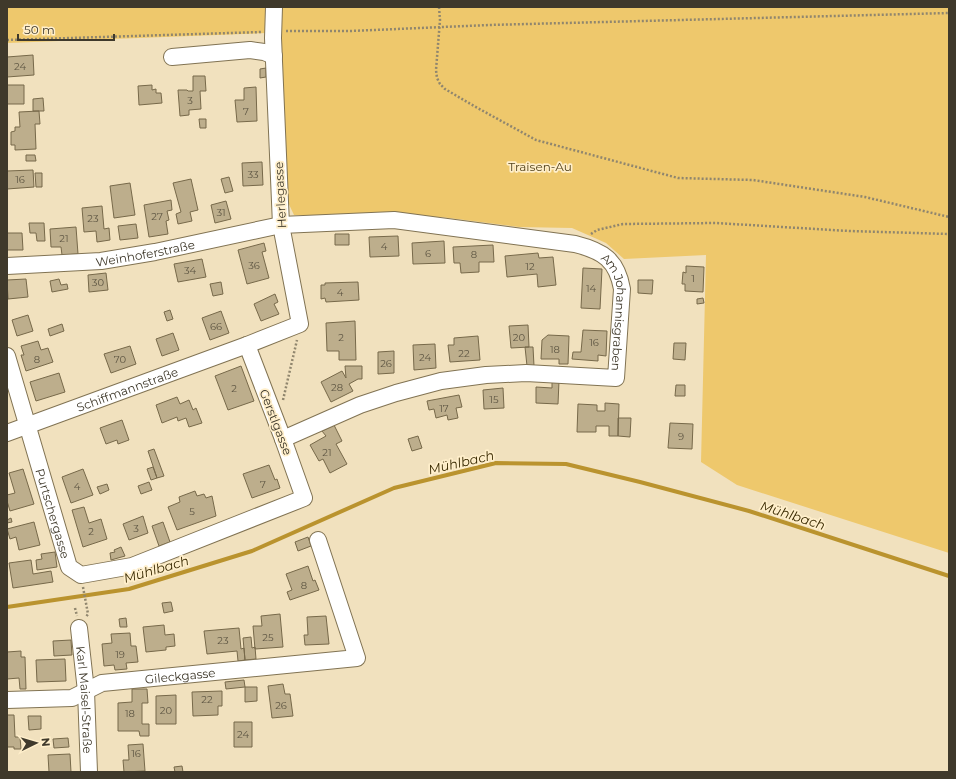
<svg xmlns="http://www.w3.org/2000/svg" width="956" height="779" viewBox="0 0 956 779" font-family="Montserrat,sans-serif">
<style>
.green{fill:#eec86c}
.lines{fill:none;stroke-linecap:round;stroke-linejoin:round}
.stream{stroke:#ba932e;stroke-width:4}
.building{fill:#bdae8c;stroke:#77694a}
.minor-casing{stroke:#817353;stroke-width:18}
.path{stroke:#90866e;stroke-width:2.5;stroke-dasharray:2 2;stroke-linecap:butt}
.minor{stroke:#fff;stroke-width:16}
.labels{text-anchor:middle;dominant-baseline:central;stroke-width:3.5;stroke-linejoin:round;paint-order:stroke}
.number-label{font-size:10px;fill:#5e5643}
.park-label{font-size:12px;fill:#55441c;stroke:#ffefcb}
.street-label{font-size:12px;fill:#3f392b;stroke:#ffefcb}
.water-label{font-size:13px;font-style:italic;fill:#392900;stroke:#ffefcb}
</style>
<rect width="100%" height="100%" fill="#f1e1be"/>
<path class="green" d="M 7,7 L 268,7 L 267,33 L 7,43 Z
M 280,7 L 949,7 L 949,553 L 737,485 L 701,462 L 706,255 L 624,259 L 606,243 L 572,228 L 519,227 L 441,217 L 371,215 L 294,215 L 286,198 Z"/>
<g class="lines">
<path class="stream" d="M 7,607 L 129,589 L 252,551 L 394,488 L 496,463 L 566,464 L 640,482 L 749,511 L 949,576"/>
</g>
<path class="building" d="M 33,55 L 34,75 L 7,77 L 7,57 Z
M 266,68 L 266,77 L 260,78 L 260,69 Z
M 193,76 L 205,76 L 206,91 L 200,91 L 201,109 L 189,110 L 189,115 L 180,116 L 178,90 L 187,90 L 188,91 L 193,91 Z
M 7,85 L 24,85 L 24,104 L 7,104 Z
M 152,85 L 152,90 L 156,89 L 156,93 L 161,93 L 162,103 L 139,105 L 138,86 Z
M 256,87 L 257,121 L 237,122 L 235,100 L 244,100 L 244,88 Z
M 43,98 L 44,111 L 33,111 L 33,99 Z
M 39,111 L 40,124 L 35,124 L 36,149 L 15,150 L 15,145 L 11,145 L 11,132 L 15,131 L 15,127 L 20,127 L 19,112 Z
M 199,119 L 206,119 L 206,128 L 200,128 Z
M 26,155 L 35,155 L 36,161 L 26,161 Z
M 262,162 L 263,185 L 243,186 L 242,163 Z
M 33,170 L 34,187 L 7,189 L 7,171 Z
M 35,173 L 42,173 L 42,187 L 36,187 Z
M 229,177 L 233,191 L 225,193 L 221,179 Z
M 191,179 L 198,210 L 190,212 L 192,221 L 178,224 L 176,214 L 181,212 L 173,183 Z
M 130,183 L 135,215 L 114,218 L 110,186 Z
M 171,200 L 172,210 L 167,211 L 169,220 L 166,221 L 168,234 L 149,237 L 144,205 Z
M 226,201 L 231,219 L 215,223 L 211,205 Z
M 102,206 L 104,229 L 109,228 L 110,240 L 97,242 L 96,231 L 84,232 L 82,208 Z
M 29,223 L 44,223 L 45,241 L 37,241 L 36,233 L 30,233 Z
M 136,224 L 138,238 L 120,240 L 118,226 Z
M 76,227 L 78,254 L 62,255 L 61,247 L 51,247 L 50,229 Z
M 7,233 L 22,233 L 23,250 L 7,250 Z
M 335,234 L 349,234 L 349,245 L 335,245 Z
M 398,236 L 399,256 L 370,257 L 369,237 Z
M 444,241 L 445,263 L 413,264 L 412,243 Z
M 264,243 L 266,251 L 262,252 L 269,278 L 247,284 L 238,250 Z
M 493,245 L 494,262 L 479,262 L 479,272 L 461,273 L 460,263 L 454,263 L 453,247 Z
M 538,253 L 539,258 L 553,257 L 556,285 L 538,287 L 537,274 L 507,277 L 505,256 Z
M 202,259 L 206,277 L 178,282 L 174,264 Z
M 686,266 L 704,267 L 703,292 L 685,291 L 685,284 L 682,284 L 683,272 L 686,273 Z
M 583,268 L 602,269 L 600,309 L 581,308 Z
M 106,273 L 108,290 L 89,292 L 88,275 Z
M 26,279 L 28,297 L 8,299 L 7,280 Z
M 59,279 L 61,285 L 67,284 L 68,289 L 52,292 L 50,281 Z
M 638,280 L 653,280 L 652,294 L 638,293 Z
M 221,282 L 223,294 L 213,296 L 210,284 Z
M 358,282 L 359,300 L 326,302 L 325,298 L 321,299 L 321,285 L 325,285 L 325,283 Z
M 275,294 L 278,302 L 274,304 L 279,314 L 261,321 L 254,304 Z
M 703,298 L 704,303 L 697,304 L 697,299 Z
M 170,310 L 173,319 L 167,321 L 164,312 Z
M 221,311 L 229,333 L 210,340 L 202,318 Z
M 28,315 L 33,331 L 17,336 L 12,320 Z
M 355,321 L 356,360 L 339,360 L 339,351 L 327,351 L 326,323 Z
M 62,324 L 64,331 L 50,336 L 48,329 Z
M 528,325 L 529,347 L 511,348 L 509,326 Z
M 583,330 L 607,331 L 606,356 L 598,355 L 598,361 L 572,359 L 573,352 L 581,352 Z
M 173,333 L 179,350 L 162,356 L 156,339 Z
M 548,335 L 569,336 L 568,364 L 559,364 L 559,359 L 541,359 L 542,340 Z
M 478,336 L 480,360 L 450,362 L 448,345 L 454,345 L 454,338 Z
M 38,341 L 41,350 L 48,348 L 53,362 L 26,371 L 21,355 L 24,355 L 21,346 Z
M 674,343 L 686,343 L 685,360 L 673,359 Z
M 435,344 L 436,368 L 414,370 L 413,345 Z
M 130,346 L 136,364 L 111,373 L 104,354 Z
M 525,347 L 533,347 L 534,366 L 527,366 Z
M 394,351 L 394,373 L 378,374 L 378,352 Z
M 241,366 L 254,401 L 228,410 L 215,376 Z
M 345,366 L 362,366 L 362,379 L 358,379 L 349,384 L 353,391 L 331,402 L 321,382 L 342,371 L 346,378 Z
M 59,373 L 65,392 L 36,401 L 30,382 Z
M 552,380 L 559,381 L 558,404 L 536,403 L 536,387 L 552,388 Z
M 676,385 L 685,385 L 685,396 L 675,396 Z
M 503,388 L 504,408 L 484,409 L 483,390 Z
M 459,395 L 462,407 L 456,408 L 458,418 L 448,420 L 447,415 L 436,418 L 434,409 L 429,410 L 427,401 Z
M 177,397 L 180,404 L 189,400 L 193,410 L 196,408 L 202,423 L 189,427 L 186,418 L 178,421 L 177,417 L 162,423 L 156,405 Z
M 605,403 L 619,404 L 618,436 L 609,436 L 609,426 L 596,426 L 596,432 L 577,432 L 578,404 L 597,405 L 597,411 L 605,411 Z
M 618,418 L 631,418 L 630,437 L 618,436 Z
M 122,420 L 129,440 L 118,444 L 117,440 L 106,444 L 100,428 Z
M 670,423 L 693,424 L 692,449 L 668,448 Z
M 334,425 L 342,441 L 336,444 L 347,464 L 330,473 L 323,459 L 319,461 L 310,445 L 326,436 L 322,431 Z
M 418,436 L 422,448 L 412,451 L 408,439 Z
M 154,449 L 164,476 L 157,478 L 148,451 Z
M 269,465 L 275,480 L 277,479 L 280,488 L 252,498 L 243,474 Z
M 153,467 L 157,478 L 151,480 L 147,469 Z
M 23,469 L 34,504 L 10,511 L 7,501 L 7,495 L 15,493 L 9,473 Z
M 83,469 L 93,495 L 71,503 L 62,477 Z
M 149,482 L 152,490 L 141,494 L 138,486 Z
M 107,484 L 109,490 L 100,494 L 97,487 Z
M 195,491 L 197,496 L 204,494 L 206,498 L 212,496 L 216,516 L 177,530 L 168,507 L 180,502 L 179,497 Z
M 84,507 L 89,523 L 101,519 L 107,539 L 83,547 L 72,510 Z
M 143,516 L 148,533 L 129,540 L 123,524 Z
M 11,518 L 12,522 L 7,523 L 7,520 Z
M 34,522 L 40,545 L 19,550 L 16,537 L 10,539 L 7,529 Z
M 163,522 L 170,542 L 159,546 L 152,526 Z
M 308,537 L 311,546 L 298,551 L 295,542 Z
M 121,547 L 125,556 L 111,560 L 110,553 L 115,552 L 114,550 Z
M 55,552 L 57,567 L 37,570 L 36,560 L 42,559 L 41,554 Z
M 31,560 L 33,574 L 51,571 L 53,582 L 13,588 L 9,563 Z
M 308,566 L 313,581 L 315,580 L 319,590 L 290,600 L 287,592 L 292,590 L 286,574 Z
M 171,602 L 173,611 L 164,613 L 162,603 Z
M 280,614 L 283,647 L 255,649 L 253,626 L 262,626 L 261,616 Z
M 326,616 L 329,644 L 305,645 L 304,635 L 308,635 L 307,617 Z
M 126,618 L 127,627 L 120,627 L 119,619 Z
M 164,625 L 165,635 L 174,634 L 175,646 L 166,647 L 166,650 L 146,652 L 143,627 Z
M 239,628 L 241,649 L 244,648 L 245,660 L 238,661 L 237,651 L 207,654 L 204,631 Z
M 130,633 L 131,646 L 136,646 L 138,662 L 126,663 L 127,669 L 115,670 L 114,665 L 104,666 L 102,644 L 112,643 L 111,634 Z
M 251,637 L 252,648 L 255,647 L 256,659 L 245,660 L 243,638 Z
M 71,640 L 72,655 L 54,656 L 53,641 Z
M 21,651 L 21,657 L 25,657 L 26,689 L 20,689 L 19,678 L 7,679 L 7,652 Z
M 65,659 L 66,681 L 37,682 L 36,660 Z
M 244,680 L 245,687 L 226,689 L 225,682 Z
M 283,684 L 285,694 L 290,694 L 293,716 L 272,718 L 268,686 Z
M 245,687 L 257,687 L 257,701 L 245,702 Z
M 132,689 L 147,689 L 148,703 L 142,703 L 142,724 L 149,724 L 149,736 L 140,736 L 139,731 L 118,731 L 118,703 L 132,702 Z
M 222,691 L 222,706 L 218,706 L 218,715 L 193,716 L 192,692 Z
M 176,695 L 176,724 L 156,724 L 156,696 Z
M 7,715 L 14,715 L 15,737 L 20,737 L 21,749 L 14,749 L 14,747 L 7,747 Z
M 28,716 L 41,716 L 41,729 L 29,730 Z
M 234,722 L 252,722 L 252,747 L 234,747 Z
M 68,738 L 69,747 L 54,748 L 53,739 Z
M 143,744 L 145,771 L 124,772 L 123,760 L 129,760 L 128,745 Z
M 70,754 L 71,772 L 49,772 L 48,755 Z
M 182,766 L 183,772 L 175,772 L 174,767 Z"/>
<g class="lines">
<defs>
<g id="minor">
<path d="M 172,57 L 250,50 L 264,52 L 274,56"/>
<path id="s1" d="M 7,266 L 101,261 L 155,252 L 281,225 L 394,220 L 575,244 C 603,251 617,260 622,289 L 616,378 L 526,373 L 486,375 L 441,381 L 396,393 L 360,405 L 283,439"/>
<path id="s2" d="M 7,356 L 69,567 L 81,575 L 132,566 L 304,498 L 283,439 L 247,345"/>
<path id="s3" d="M 7,433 L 247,345 L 300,324 L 281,225 L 273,38 L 274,7"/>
<path id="s4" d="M 79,628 L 86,691 L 89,772"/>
<path id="s5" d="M 7,700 L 72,698 L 102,683 L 357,658 L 318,540"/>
</g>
</defs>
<use href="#minor" class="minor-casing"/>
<path class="path" d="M 439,7 L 440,20 L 436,70 L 437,78 L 440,84 L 445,89 L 474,106 L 536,140 L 678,178 L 753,180 L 865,197 L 949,217
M 286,31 L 351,31 L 489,25 L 949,13
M 7,40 L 261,32
M 591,234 L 597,230 L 623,224 L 716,223 L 849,231 L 949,234
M 283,400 L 297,340
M 83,587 L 88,614 L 86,617
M 75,608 L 77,616"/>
<use href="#minor" class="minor"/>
</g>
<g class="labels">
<g class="number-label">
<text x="20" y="66">24</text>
<text x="190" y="100">3</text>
<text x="246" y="111">7</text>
<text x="253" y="174">33</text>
<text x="20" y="179">16</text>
<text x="221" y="212">31</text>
<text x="157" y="216">27</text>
<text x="93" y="218">23</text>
<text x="64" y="238">21</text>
<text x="384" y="246">4</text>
<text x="428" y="253">6</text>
<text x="474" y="254">8</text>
<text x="254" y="265">36</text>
<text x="530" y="266">12</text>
<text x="190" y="270">34</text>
<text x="693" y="278">1</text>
<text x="98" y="282">30</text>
<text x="591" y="288">14</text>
<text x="340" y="292">4</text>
<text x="216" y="326">66</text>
<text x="341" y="337">2</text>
<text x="519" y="337">20</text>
<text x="594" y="342">16</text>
<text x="555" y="349">18</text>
<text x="464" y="353">22</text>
<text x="425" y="357">24</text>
<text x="37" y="359">8</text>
<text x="120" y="359">70</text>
<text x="386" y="363">26</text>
<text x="337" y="387">28</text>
<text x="234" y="388">2</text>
<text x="494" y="399">15</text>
<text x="444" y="408">17</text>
<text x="681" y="436">9</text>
<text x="327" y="452">21</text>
<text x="263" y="484">7</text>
<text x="77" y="486">4</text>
<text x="192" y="511">5</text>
<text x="136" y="528">3</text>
<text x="91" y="531">2</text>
<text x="304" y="585">8</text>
<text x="268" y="637">25</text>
<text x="223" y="640">23</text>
<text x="120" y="654">19</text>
<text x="207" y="699">22</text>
<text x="281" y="705">26</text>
<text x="166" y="710">20</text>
<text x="130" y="713">18</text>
<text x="243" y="734">24</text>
<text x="136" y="753">16</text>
</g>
<g class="park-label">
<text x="540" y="166">Traisen-Au</text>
</g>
<g class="street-label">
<text transform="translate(280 195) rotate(-93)">Herlegasse</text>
<text stroke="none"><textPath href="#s1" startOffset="139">Weinhoferstraße</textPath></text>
<text stroke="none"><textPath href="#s1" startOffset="665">Am Johannisgraben</textPath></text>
<text stroke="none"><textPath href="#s3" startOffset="128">Schiffmannstraße</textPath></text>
<text transform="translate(276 422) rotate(69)">Gerstlgasse</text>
<text stroke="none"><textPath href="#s2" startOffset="164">Purtschergasse</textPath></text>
<text stroke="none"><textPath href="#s5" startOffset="177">Gileckgasse</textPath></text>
<text stroke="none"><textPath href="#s4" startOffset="72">Karl Maisel-Straße</textPath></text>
</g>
<g class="water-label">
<text transform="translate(461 462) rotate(-13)">Mühlbach</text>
<text transform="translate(793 515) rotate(18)">Mühlbach</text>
<text transform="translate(156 569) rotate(-16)">Mühlbach</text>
</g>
</g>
<rect width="956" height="779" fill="none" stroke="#3f392b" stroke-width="16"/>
<g transform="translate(36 743) rotate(85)" stroke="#ffefcb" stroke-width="3" paint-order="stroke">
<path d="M0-3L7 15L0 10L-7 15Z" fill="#3f392b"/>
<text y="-6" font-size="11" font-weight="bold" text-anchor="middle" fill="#3f392b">N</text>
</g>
<path d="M18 34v6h96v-6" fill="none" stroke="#3f392b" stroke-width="2"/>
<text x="24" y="34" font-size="12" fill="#3f392b" stroke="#ffefcb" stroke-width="3" paint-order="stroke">50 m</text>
</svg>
